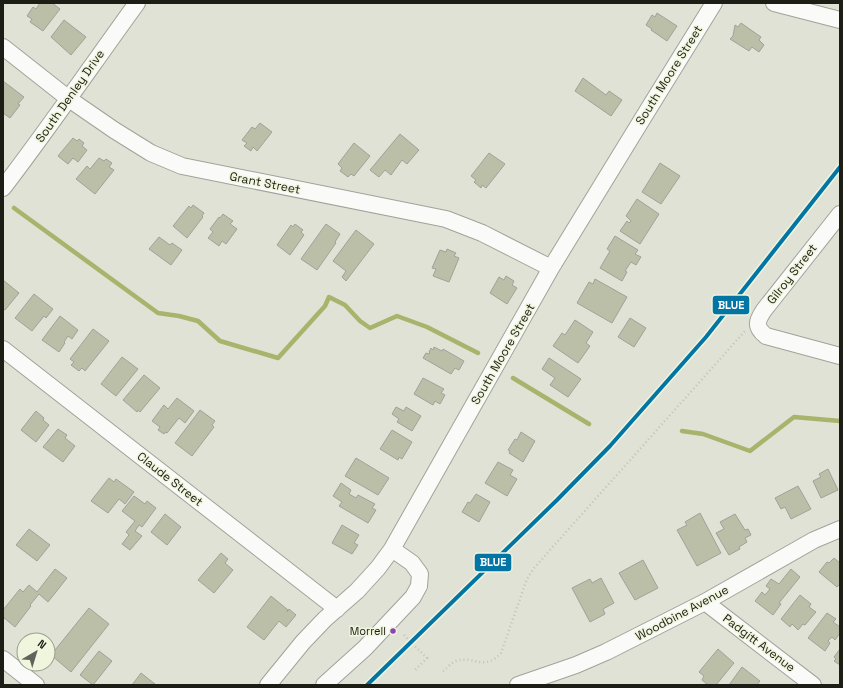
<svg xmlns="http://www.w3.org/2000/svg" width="843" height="688" viewBox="0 0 843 688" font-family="'Space Grotesk',sans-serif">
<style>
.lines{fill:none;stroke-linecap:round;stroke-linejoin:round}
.stream{stroke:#a8b36c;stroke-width:4.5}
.building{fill:#bbbfa8;stroke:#a0a298}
.minor-casing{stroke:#a1a399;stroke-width:18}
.path{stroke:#c1c2bd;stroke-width:2.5;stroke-dasharray:1 3;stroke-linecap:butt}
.minor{stroke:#fafbf9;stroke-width:16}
.rail-1-casing{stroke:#f0f5dd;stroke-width:7}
.rail-1{stroke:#0275a4;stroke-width:4}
.bus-dot{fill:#8e44ad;stroke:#f0f5dd;stroke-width:1.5}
.labels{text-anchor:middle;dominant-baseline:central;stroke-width:3;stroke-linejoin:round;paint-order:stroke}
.bus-label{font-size:11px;fill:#1c1d15;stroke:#f0f5dd;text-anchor:end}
.street-label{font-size:12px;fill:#1c1d15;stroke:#f0f5dd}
.line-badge{stroke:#f0f5dd;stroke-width:1.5}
.badge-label{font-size:11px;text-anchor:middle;font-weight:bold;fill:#fff}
</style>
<rect width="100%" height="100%" fill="#e0e2d6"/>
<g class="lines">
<path class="stream" d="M 14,208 L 158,313 L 179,316 L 198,321 L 220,341 L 278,358 L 325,306 L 329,297 L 345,305 L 360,321 L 370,328 L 397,316 L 427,327 L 478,353
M 513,378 L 589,424
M 682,431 L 703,434 L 750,451 L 794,417 L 840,421"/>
</g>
<path class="building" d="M 40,3 L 52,3 L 60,9 L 43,31 L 30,22 L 32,19 L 27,16 L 33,7 L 36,9 Z
M 657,13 L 677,26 L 667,41 L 651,30 L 652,29 L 646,25 L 652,15 L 655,17 Z
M 64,20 L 86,37 L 71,55 L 51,37 Z
M 741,23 L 761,37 L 759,40 L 764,45 L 759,52 L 752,47 L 749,51 L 730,39 L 733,36 L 735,25 L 738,27 Z
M 583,78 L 606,95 L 609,91 L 622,100 L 611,116 L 575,91 Z
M 3,81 L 24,97 L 18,104 L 20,105 L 10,118 L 3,113 Z
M 260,123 L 272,132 L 257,151 L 253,147 L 251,151 L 244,146 L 247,143 L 242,140 L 252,127 L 255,129 Z
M 400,134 L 419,150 L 407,164 L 402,160 L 391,175 L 385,170 L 379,177 L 370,170 Z
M 73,138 L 77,141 L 79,139 L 84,143 L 82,146 L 87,150 L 78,162 L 73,158 L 68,164 L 58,156 Z
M 354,143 L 370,156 L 354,176 L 351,174 L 348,177 L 340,171 L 342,168 L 338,164 Z
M 489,153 L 505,164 L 486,188 L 482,185 L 481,188 L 474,182 L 476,180 L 471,176 Z
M 99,158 L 104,161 L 106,159 L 112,163 L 109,167 L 114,170 L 95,194 L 76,179 L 87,166 L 90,169 Z
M 660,163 L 680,176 L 661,204 L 642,192 Z
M 637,199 L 659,214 L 640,244 L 620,231 L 627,221 L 629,223 L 631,221 L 626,216 Z
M 193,205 L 204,213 L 202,216 L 203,217 L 187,238 L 173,226 L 189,206 L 191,208 Z
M 223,214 L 233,221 L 230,224 L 237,229 L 226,244 L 222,241 L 219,246 L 208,238 L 213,232 L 210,229 L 219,217 L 220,218 Z
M 295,224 L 303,230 L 301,232 L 304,235 L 290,255 L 277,245 L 291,225 L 293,227 Z
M 326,224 L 340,234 L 335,242 L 336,243 L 317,270 L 301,259 Z
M 356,230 L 374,244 L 346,281 L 342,277 L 346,271 L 333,261 Z
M 615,236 L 638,250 L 635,254 L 641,257 L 636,265 L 631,262 L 625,271 L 627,272 L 622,281 L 600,268 L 610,251 L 607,249 Z
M 159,237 L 170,245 L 172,243 L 182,250 L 171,265 L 149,249 Z
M 447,249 L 456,253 L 454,256 L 459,258 L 449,282 L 433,276 L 436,269 L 432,268 L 440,250 L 446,252 Z
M 506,276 L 514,281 L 512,285 L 517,288 L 507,304 L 490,293 L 499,277 L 504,280 Z
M 595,279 L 627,297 L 612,323 L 577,303 L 589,282 L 593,284 Z
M 3,280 L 19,293 L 5,310 L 3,309 Z
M 34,294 L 53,309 L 46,318 L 44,316 L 32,331 L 15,318 Z
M 60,316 L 78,330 L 72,339 L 68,336 L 64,342 L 65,343 L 59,352 L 42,340 Z
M 630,318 L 646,328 L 634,347 L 618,337 Z
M 575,320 L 593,332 L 586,343 L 590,346 L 578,363 L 553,346 L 562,333 L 565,335 Z
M 93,329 L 109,341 L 85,371 L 82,368 L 79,371 L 71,365 L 74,362 L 70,359 Z
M 434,347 L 442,351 L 443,349 L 464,361 L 459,370 L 455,368 L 451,374 L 423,358 L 426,353 L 429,354 L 430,353 L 429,352 L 431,348 L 433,350 Z
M 122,357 L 138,369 L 116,396 L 101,384 Z
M 549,358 L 581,379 L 568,397 L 550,385 L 555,378 L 542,369 Z
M 144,375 L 160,388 L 140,412 L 138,410 L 137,412 L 123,400 Z
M 423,378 L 444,389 L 441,393 L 445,395 L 440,404 L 435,401 L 433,405 L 414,394 Z
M 177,398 L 194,411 L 185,423 L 179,418 L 167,433 L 165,432 L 164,434 L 158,430 L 160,427 L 152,421 L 164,405 L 168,409 Z
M 396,407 L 404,411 L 406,407 L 421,416 L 412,431 L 397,422 L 399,419 L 392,414 Z
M 200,410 L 215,421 L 212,425 L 214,427 L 192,456 L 175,443 Z
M 36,411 L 44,418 L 43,420 L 49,425 L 36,442 L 21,430 Z
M 58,429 L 67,435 L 65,438 L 75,446 L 63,462 L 43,447 Z
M 392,430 L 412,442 L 402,459 L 399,457 L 398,460 L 380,449 Z
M 521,432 L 535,441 L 523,462 L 509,453 L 510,451 L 508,450 L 515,439 L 517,440 Z
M 356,458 L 389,478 L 378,495 L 345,476 Z
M 498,462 L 513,470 L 510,475 L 517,479 L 507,496 L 485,483 Z
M 828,469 L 838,490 L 821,498 L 813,481 L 821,477 L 819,474 Z
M 109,478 L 114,482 L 116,479 L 134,492 L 125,504 L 119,499 L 108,513 L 91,501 Z
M 341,483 L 351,490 L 349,494 L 356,498 L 358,495 L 375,504 L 372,508 L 376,510 L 368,523 L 339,506 L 342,502 L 333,496 Z
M 798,486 L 811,509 L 791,519 L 785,507 L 781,509 L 775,498 Z
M 476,494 L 490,502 L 479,522 L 462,512 L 468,502 L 470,503 Z
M 134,496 L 145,504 L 147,501 L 156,508 L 142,527 L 139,525 L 135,531 L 142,536 L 130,550 L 122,544 L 129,535 L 126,532 L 135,521 L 122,511 Z
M 700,513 L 721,553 L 697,566 L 677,530 L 687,525 L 685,522 Z
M 165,514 L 181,527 L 167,545 L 151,532 Z
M 735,514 L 745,530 L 748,529 L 751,535 L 745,538 L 747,542 L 739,547 L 740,549 L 729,555 L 716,533 L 724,529 L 720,522 Z
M 342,525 L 359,535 L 354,543 L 358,545 L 352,554 L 332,543 Z
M 29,529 L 50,545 L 37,561 L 16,545 Z
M 221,553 L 228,559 L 225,563 L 233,570 L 214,593 L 198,580 Z
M 834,558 L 840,563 L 840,584 L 837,587 L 819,572 L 827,562 L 829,563 Z
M 643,560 L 658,588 L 635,600 L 619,573 Z
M 55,569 L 67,578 L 48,602 L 39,594 L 30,605 L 31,606 L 15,627 L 3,617 L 3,610 L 20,589 L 23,592 L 29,585 L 37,592 Z
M 791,569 L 800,577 L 779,603 L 781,604 L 773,615 L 755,601 L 762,592 L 765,595 L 770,589 L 766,586 L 771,579 L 779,584 Z
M 601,578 L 614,603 L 603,609 L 605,614 L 590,622 L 572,588 L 590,579 L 592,583 Z
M 800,595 L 811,604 L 809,607 L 816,612 L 805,625 L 803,624 L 798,630 L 792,624 L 790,627 L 781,619 Z
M 271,596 L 288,610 L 287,612 L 289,609 L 296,615 L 286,627 L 279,621 L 264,640 L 247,627 Z
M 89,608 L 109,624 L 71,672 L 51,655 Z
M 827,613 L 836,619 L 833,622 L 840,627 L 840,633 L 835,640 L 832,637 L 828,641 L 830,643 L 825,651 L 808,638 Z
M 718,649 L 734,663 L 716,685 L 708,685 L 702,680 L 704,676 L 699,672 Z
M 840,649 L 840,665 L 834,661 L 836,659 L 834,657 Z
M 99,651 L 112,661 L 93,685 L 80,675 Z
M 742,667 L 760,681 L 757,685 L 729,685 Z
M 141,673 L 155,684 L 154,685 L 132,685 Z"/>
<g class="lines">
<defs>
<path id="minor" d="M 774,3 L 840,20
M 3,47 L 69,99 L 114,130 L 151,153 L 182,166 L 446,219 L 482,233 L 551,268
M 3,188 C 49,128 92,65 137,3
M 840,214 L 764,310 C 756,322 755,327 766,336 L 840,356
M 3,349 L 337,609
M 705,602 L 813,685
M 3,659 L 36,685
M 268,685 L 303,642 L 325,619 L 357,591 L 378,568 L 392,549 L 551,268 L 646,113 L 714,3
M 324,685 L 365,648 L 413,597 L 419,586 L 420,574 L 412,563 L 392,549
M 518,685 L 576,665 L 606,652 L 705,602 L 814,540 L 840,529"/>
</defs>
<use href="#minor" class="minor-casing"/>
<path class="path" d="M 404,635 L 427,658 L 415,670
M 443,671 C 447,668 451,663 456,661 C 474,655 483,672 501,653 L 527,579 L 534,568 L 745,331"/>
<use href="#minor" class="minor"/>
<defs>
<path id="rail-1" d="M 367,685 L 557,500 L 610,446 L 706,337 L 840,167"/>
</defs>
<use href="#rail-1" class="rail-1-casing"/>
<use href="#rail-1" class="rail-1"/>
</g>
<circle class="bus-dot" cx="393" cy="631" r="3.5"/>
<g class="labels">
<g class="bus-label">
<text x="386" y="631">Morrell</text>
</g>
<g class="street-label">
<text transform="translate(669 75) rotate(-58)">South Moore Street</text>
<text transform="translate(70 96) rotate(-55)">South Denley Drive</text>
<text transform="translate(265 183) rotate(11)">Grant Street</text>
<text transform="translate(792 274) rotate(-52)">Gilroy Street</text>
<text transform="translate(503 354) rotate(-60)">South Moore Street</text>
<text transform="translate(170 479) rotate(38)">Claude Street</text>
<text transform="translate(682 613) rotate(-28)">Woodbine Avenue</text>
<text transform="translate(759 643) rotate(37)">Padgitt Avenue</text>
</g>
</g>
<g class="line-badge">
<rect x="712" y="295" width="38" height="20" rx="4" fill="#0275a4"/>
<rect x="474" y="553" width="38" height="19" rx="4" fill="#0275a4"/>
</g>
<g class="badge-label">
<text x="731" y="309">BLUE</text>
<text x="493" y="566">BLUE</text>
</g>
<rect width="843" height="688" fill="none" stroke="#1c1d15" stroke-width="8"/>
<g transform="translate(36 652) rotate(38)"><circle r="19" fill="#f0f5dd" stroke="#9b9f8d"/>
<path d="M0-3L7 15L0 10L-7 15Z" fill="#616259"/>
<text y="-6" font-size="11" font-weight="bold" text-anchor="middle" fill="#1c1d15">N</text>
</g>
</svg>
